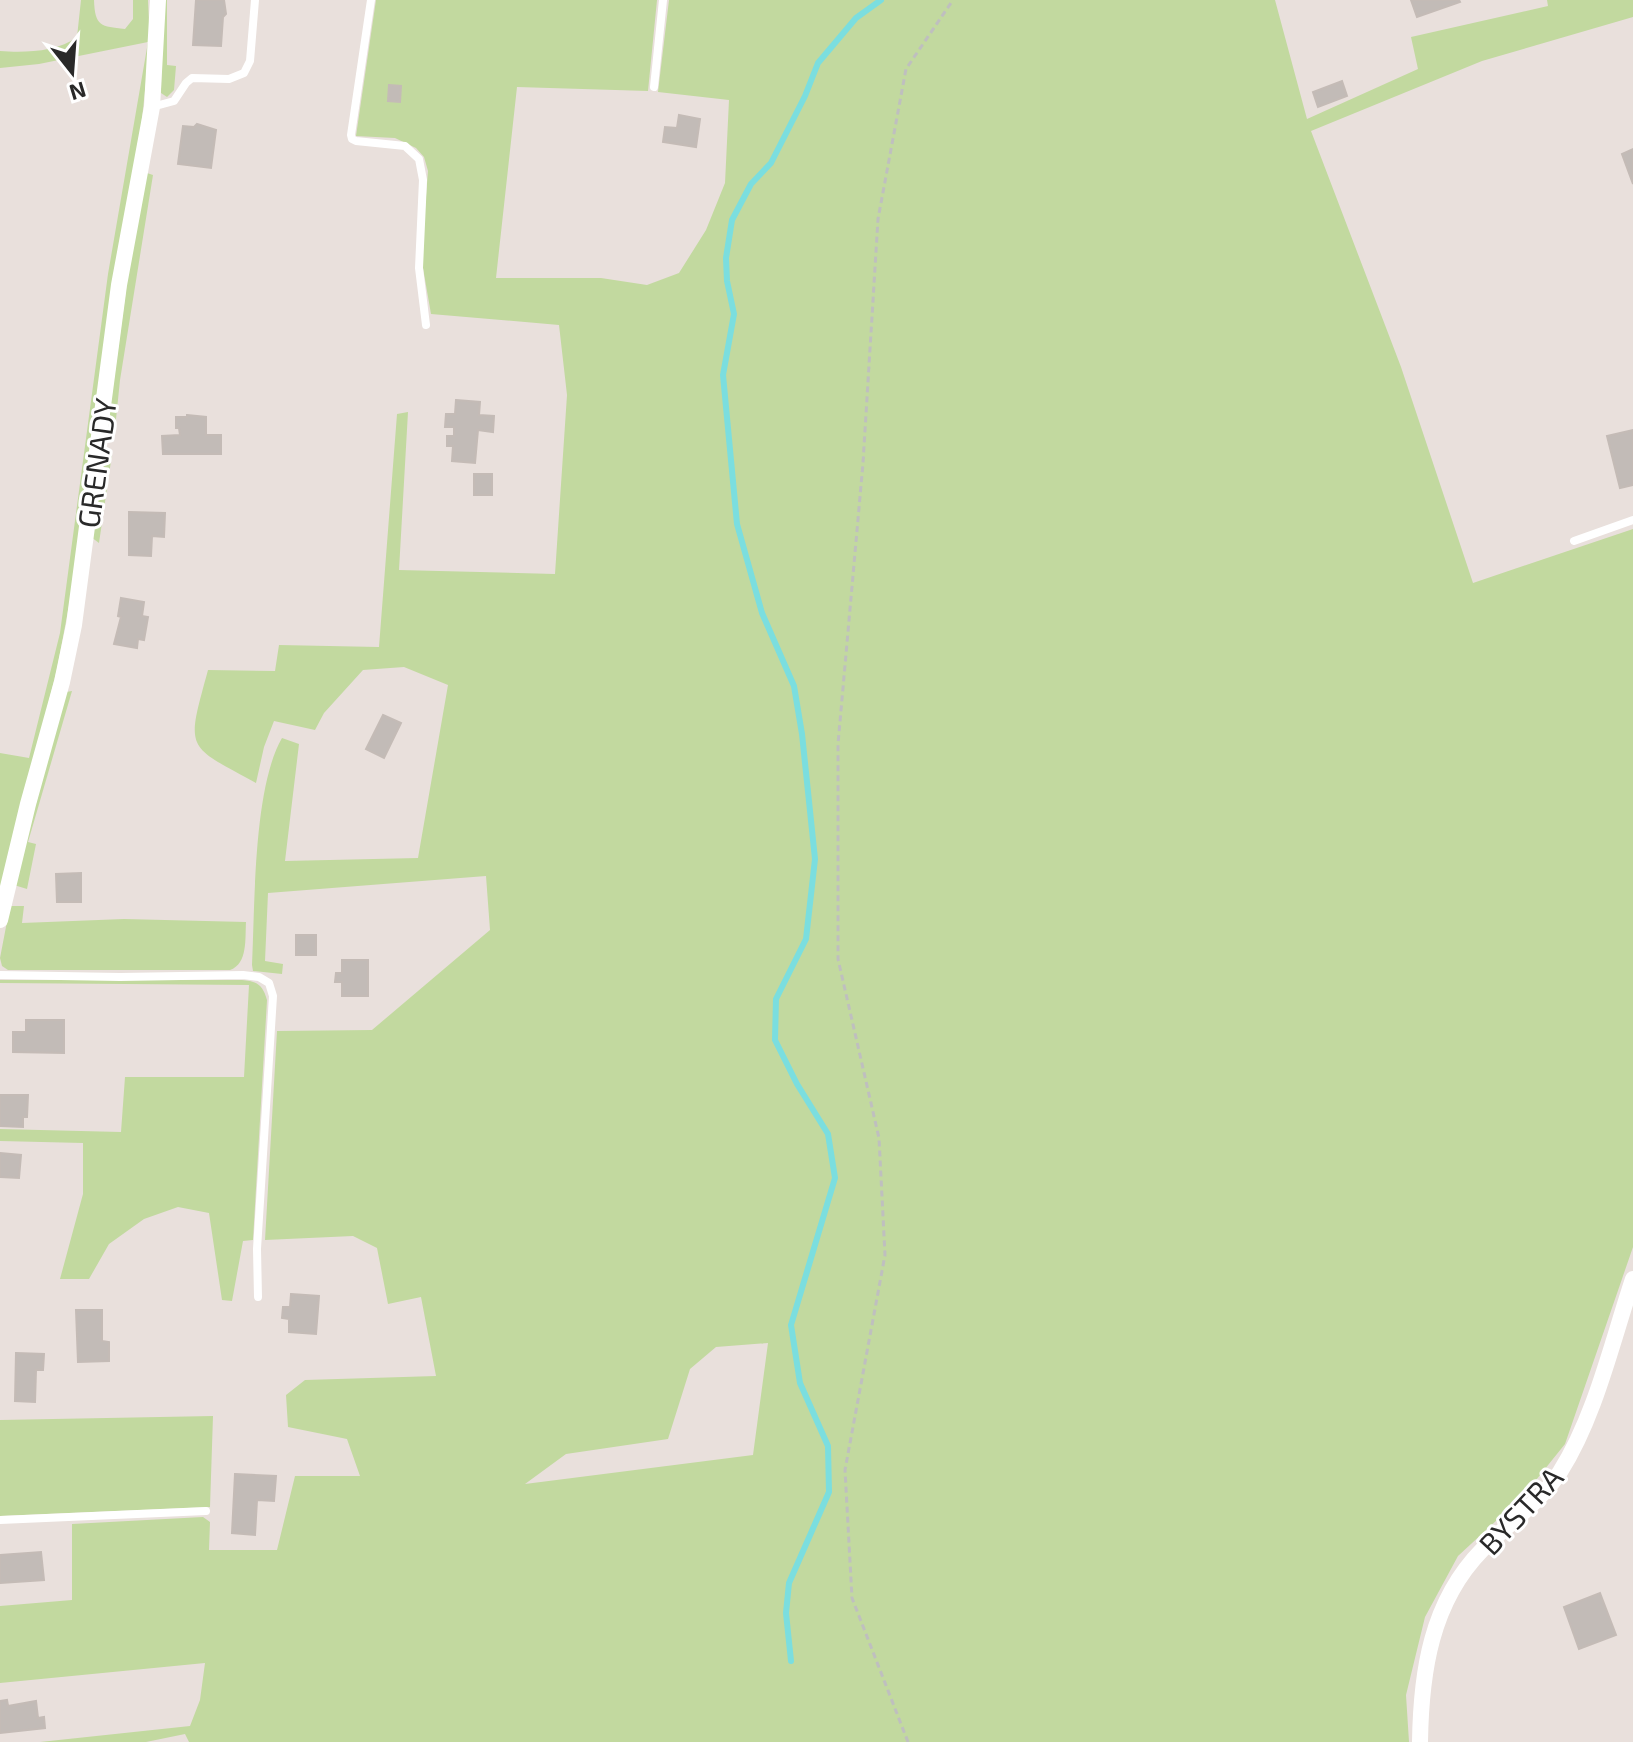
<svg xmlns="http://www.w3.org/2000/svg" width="1633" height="1742" viewBox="0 0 1633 1742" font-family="'Exo 2',sans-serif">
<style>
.green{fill:#c2d99f;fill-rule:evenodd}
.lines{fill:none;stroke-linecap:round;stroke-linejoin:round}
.stream{stroke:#7bdedf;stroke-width:6}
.building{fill:#c2bbb7;stroke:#c4bbb6;stroke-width:2}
.path{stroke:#bfbfbf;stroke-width:3;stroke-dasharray:6 4;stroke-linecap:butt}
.lane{stroke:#fff;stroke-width:8}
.street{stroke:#fff;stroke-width:16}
.labels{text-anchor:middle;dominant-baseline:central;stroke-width:6;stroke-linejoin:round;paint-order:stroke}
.street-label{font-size:30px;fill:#292929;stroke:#fff}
</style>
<rect width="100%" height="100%" fill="#e9e0dc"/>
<path class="green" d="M 81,0 L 94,0 C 95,27 101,26 125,29 L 133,19 L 133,0 L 148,0 L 150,44 L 141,128 L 70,600 L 57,669 L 0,895 L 0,753 L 29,758 L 60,633 L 108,274 L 148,42 L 39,64 L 0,68 L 0,51 C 24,53 57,52 77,37 Z
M 163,0 L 167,0 L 167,65 L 176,66 L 174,90 L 167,97 L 161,93 Z
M 376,0 L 657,0 L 648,91 L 517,87 L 496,278 L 601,278 L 647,285 L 679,273 L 706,230 L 725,183 L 729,100 L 658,92 L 669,0 L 1275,0 L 1307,119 L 1418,69 L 1411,37 L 1548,6 L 1547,0 L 1633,0 L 1633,17 L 1482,61 L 1311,131 L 1401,367 L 1473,583 L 1633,529 L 1633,1247 L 1565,1444 L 1524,1495 L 1458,1556 L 1425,1617 L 1406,1695 L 1409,1742 L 189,1742 L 185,1734 L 146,1742 L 40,1742 L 190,1726 L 200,1700 L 205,1663 L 0,1683 L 0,1606 L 72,1600 L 72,1524 L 203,1517 L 210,1522 L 209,1550 L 277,1550 L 295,1476 L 360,1476 L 347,1439 L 288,1427 L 286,1395 L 305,1380 L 436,1376 L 421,1297 L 388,1304 L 377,1248 L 353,1236 L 265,1240 L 277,1031 L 372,1030 L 490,930 L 486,876 L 268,893 L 265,961 L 283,964 L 282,974 L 253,971 L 252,965 C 255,906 253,788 282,738 L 299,744 L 285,861 L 418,858 L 448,685 L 404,667 L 363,670 L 324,713 L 315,730 L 274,721 L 264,747 L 256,783 C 185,744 186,751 208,670 L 275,671 L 279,645 L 379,647 L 397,414 L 408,412 L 399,570 L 555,574 L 567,395 L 559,325 L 431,314 L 423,268 L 423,234 L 428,171 L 424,157 L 416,148 L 395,138 L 356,136 ZM 768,1343 L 753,1455 L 525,1484 L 566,1454 L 668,1439 L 690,1369 L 716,1347 Z
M 147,173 L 153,175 L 120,380 L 115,429 L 108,424 L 130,260 Z
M 106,454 L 112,454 L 99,543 L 91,537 Z
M 72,691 L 28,842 L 36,844 L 27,889 L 14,885 L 66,692 Z
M 10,906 L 24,906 L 22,923 L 124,919 L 246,922 C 245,938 248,964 230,970 L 8,970 L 2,966 L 0,958 Z
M 0,980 L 242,980 C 257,981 263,985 267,1000 L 253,1240 L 243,1241 L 232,1301 L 222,1300 L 209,1213 L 178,1207 L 144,1219 L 109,1244 L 89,1279 L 60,1279 L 83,1194 L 83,1143 L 0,1141 L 0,1129 L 121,1132 L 125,1077 L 244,1077 L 249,985 L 0,983 Z
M 213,1416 L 210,1507 L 0,1516 L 0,1420 Z"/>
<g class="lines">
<path class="stream" d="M 791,1661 L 786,1613 L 789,1583 L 829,1492 L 828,1446 L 800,1383 L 791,1325 L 835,1178 L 828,1134 L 797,1084 L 775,1040 L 776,999 L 806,939 L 815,859 L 802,734 L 794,686 L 762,613 L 737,524 L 723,375 L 734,314 L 727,281 L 726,258 L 732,220 L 751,184 L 771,163 L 805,96 L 818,63 L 856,18 L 881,0"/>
</g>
<path class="building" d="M 196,0 L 224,0 L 226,14 L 223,17 L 221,46 L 193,45 Z
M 1411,0 L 1459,0 L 1460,2 L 1417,17 Z
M 1342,81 L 1347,96 L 1318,107 L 1313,92 Z
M 389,85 L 401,86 L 400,102 L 388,101 Z
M 679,115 L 700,119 L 696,147 L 663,142 L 665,127 L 677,128 Z
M 197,124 L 216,130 L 211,168 L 178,164 L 183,126 L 194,127 Z
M 1633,149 L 1633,184 L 1622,154 Z
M 456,400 L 480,402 L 479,415 L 494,416 L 493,432 L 478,430 L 475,463 L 452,461 L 453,446 L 447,446 L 447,436 L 454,436 L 454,427 L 445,427 L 446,414 L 455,414 Z
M 187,415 L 206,417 L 206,435 L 221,435 L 221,454 L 163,454 L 162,436 L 180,435 L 179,428 L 176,428 L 176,417 L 187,417 Z
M 1633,430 L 1633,485 L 1620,488 L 1607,436 Z
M 474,474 L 492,474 L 492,495 L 474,495 Z
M 129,512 L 165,513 L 164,537 L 152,536 L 151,556 L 129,555 Z
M 121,598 L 144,602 L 142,616 L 148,617 L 144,640 L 138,639 L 137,648 L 114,644 L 121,617 L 118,616 Z
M 383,715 L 401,723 L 384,758 L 366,749 Z
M 81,873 L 81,902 L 57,902 L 56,874 Z
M 296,935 L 316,935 L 316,955 L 296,955 Z
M 342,960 L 368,960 L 368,996 L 342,996 L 342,982 L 335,982 L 336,973 L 342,973 Z
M 26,1020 L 64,1020 L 64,1053 L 13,1052 L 13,1032 L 26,1032 Z
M 0,1095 L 28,1095 L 27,1117 L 23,1117 L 23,1127 L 0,1126 Z
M 0,1153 L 21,1155 L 19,1178 L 0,1177 Z
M 291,1294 L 319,1296 L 316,1334 L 289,1332 L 289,1319 L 282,1318 L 283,1307 L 290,1307 Z
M 76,1310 L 102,1310 L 102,1341 L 109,1342 L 109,1361 L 78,1362 Z
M 16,1353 L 44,1354 L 43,1370 L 36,1370 L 35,1402 L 15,1401 Z
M 235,1474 L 276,1476 L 274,1501 L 257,1500 L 255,1535 L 232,1533 Z
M 41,1552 L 44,1580 L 0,1583 L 0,1555 Z
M 1600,1593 L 1616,1635 L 1579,1649 L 1564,1607 Z
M 7,1700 L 8,1706 L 36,1701 L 38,1718 L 44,1717 L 45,1728 L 0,1733 L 0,1701 Z"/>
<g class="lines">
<path class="path" d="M 908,1742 L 852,1598 L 845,1470 L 885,1255 L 879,1138 L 838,959 L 838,744 L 863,463 L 878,219 L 906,69 L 953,0"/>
<path class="lane" d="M 371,0 L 351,135 L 352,139 L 356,141 L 405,146 L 419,159 L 423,180 L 419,268 L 426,325
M 654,87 L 663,0
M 152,107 L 174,101 L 186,83 L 192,78 L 229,79 L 244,73 L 250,61 L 255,0
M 1574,541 L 1633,520
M 0,975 L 120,977 L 243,975 L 259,977 L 269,983 L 273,996 L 257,1249 L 258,1297
M 0,1520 L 206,1511"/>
<path class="street" d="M 0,920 L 28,804 L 62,682 L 74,625 L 119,285 L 152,107 L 158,0
M 1420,1742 C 1421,1672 1431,1602 1482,1550 C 1507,1524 1540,1503 1560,1472 C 1595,1417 1612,1342 1633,1279"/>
</g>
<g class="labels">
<g class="street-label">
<text transform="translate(96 463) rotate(-82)">GRENADY</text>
<text transform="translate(1520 1510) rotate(-47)">BYSTRA</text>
</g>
</g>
<g transform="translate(72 72) rotate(163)" stroke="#ffffff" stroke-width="6" paint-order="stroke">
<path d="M0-6L14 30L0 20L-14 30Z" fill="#292929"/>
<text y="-12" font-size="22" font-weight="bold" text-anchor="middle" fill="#292929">N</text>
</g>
</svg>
